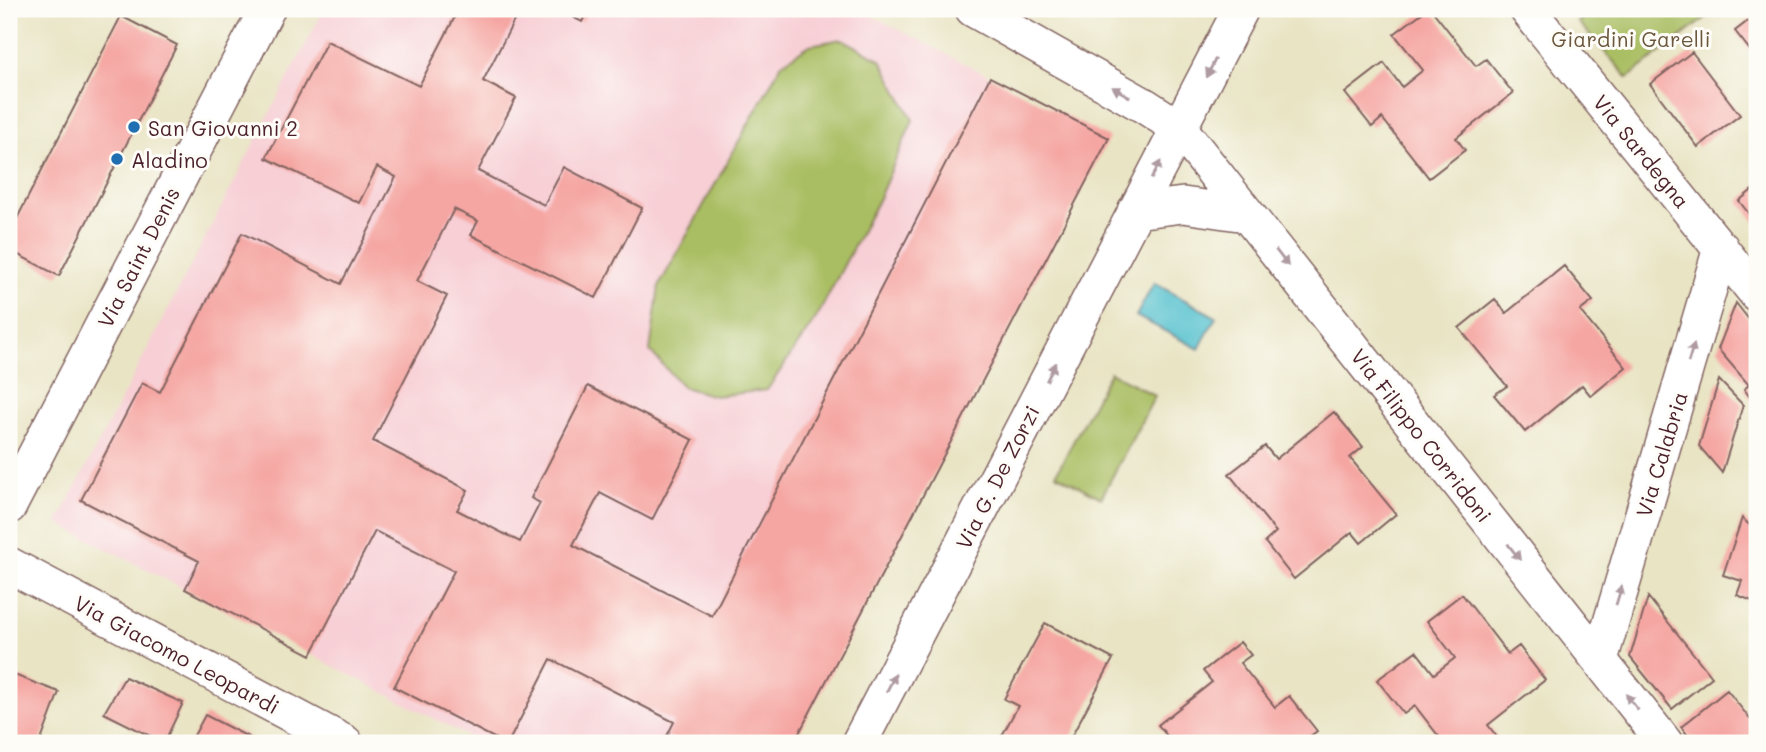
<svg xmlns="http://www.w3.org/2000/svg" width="1766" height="752" viewBox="0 0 1766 752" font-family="Mali,sans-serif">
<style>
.built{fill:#f7cfd5}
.green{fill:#a9be62;stroke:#7a6e46;stroke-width:2}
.water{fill:#55c1ce;stroke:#50707c;stroke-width:2}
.building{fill:#f5a6a2}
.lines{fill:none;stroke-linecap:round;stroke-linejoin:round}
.street-casing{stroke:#826461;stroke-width:38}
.street{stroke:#fff;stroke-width:35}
.oneway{fill:#ae9aa0}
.poi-dot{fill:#1f6fb2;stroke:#fdfcf7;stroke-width:2.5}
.labels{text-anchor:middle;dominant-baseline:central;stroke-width:6;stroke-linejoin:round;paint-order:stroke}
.park-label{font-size:21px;fill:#6b573e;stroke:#fdfcf7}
.poi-label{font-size:21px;fill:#4a1f2b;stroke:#fdfcf7;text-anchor:start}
.street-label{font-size:21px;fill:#4a1f2b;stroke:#fdfcf7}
</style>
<rect width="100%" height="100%" fill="#fdfcf7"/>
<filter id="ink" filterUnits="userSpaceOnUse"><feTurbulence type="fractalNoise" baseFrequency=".0143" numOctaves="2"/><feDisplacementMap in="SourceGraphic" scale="14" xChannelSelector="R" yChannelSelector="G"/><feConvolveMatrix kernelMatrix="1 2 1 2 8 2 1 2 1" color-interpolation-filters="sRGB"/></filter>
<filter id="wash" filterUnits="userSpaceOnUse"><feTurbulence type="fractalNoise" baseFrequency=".00686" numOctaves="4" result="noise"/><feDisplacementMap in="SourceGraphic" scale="28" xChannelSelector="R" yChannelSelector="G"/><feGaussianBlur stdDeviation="1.57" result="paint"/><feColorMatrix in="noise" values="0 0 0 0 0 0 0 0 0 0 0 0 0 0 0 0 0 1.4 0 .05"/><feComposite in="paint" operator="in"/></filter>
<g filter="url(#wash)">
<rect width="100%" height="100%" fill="#e9e4c4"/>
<path class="built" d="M 324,9 L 859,9 L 1109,138 L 794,743 L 481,743 L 57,523 Z"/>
<path class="green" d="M 1595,9 L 1717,9 L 1628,78 L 1578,22 Z
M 842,39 L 881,60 L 913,120 L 879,198 L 818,315 L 767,390 L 715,396 L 683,387 L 650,351 L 659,286 L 782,63 L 810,45 Z
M 1110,372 L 1155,396 L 1101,498 L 1056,474 Z"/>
<path class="water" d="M 1154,283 L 1216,317 L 1199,349 L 1136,316 Z"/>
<g id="blocks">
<path class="building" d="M 459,9 L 520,9 L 483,81 L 516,98 L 478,171 L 544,205 L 564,167 L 642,208 L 596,298 L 471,235 L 478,221 L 454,209 L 417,281 L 447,296 L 373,441 L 468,490 L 457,510 L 520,542 L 540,503 L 531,498 L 588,386 L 693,440 L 652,520 L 600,493 L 573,545 L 712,616 L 990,77 L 1109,138 L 794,743 L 681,743 L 667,736 L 674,722 L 551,659 L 508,743 L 504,743 L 394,687 L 454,571 L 375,531 L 311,655 L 185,589 L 199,561 L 81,500 L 142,383 L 160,392 L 242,233 L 341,284 L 396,177 L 377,167 L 359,203 L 266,158 L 327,41 L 419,86 Z
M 557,9 L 589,9 L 582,22 Z
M 1427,9 L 1431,9 L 1476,66 L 1486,59 L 1513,93 L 1456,138 L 1465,150 L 1429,178 L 1382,118 L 1372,127 L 1345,93 L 1384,63 L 1402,87 L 1423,70 L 1394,34 Z
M 1757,14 L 1757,59 L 1735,31 Z
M 121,16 L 177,45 L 59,276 L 9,250 L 9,234 Z
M 1692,52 L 1740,115 L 1698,147 L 1650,84 Z
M 1757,186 L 1757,224 L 1739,201 Z
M 1564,266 L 1593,301 L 1580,311 L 1626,367 L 1591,396 L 1582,385 L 1525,432 L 1494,395 L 1507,386 L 1459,328 L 1495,299 L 1506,313 Z
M 1736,303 L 1757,330 L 1757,407 L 1744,389 L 1749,385 L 1718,349 Z
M 1719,380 L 1743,405 L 1722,473 L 1699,446 Z
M 1334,412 L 1363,447 L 1350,458 L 1396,514 L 1361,543 L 1352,532 L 1294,579 L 1265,542 L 1276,532 L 1229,474 L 1265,446 L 1276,459 Z
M 1742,518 L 1757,532 L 1757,603 L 1737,595 L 1742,581 L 1723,575 Z
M 1462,594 L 1508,654 L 1519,646 L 1545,680 L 1488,725 L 1497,737 L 1490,743 L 1444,743 L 1415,706 L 1404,714 L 1377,680 L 1416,651 L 1434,674 L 1455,658 L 1427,621 Z
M 1648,597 L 1712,677 L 1672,709 L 1630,657 Z
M 1045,623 L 1113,659 L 1068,743 L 998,743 L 1018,706 L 1004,699 Z
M 1240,642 L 1251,655 L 1240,663 L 1275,707 L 1289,696 L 1317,731 L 1301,743 L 1173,743 L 1158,725 L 1212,682 L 1203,671 Z
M 9,673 L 59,692 L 40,743 L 9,743 Z
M 125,677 L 183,703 L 164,743 L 104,713 Z
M 1727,690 L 1750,719 L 1757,714 L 1757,743 L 1694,743 L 1681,727 Z
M 205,715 L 260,743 L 190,743 Z"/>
</g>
</g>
<g filter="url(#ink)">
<use href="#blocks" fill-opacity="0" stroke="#826461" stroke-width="2"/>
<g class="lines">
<defs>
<path id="street" d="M 973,9 L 1145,106 L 1179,128 L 1665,743
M 1527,9 L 1757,294
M 1135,211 L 1183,205 L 1246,214
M 9,506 L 267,9
M 9,565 L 345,743
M 1600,660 L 1721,248
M 859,743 L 1241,9"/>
</defs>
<use href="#street" class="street-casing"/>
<use href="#street" class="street"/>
</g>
<defs><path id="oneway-solid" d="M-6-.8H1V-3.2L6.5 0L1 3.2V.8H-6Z" transform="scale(1.75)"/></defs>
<g class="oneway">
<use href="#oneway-solid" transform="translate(1211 68) rotate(116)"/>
<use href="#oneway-solid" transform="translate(1121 92) rotate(-150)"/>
<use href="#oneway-solid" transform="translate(1156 170) rotate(-62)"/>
<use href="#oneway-solid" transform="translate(1282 258) rotate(52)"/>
<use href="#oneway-solid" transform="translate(1691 353) rotate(-73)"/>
<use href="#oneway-solid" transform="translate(1051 372) rotate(-63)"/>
<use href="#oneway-solid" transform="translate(1514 552) rotate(52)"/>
<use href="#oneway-solid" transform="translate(1619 595) rotate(-73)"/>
<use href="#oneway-solid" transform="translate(891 683) rotate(-63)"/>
<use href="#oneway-solid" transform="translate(1632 702) rotate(-128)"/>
</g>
</g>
<g class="poi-dot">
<circle cx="134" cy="127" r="7"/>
<circle cx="117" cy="159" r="7"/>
</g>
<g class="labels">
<g class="park-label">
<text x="1631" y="38">Giardini Garelli</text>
</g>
<g class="poi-label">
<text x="148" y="127">San Giovanni 2</text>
<text x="131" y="159">Aladino</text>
</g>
<g class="street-label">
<text transform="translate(1642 151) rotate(51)">Via Sardegna</text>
<text transform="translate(138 257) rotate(-63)">Via Saint Denis</text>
<text transform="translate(1422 435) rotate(52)">Via Filippo Corridoni</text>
<text transform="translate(1661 454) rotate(-73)">Via Calabria</text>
<text transform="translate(997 477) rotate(-63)">Via G. De Zorzi</text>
<text transform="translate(177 654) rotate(28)">Via Giacomo Leopardi</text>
</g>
</g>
<rect width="1766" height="752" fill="none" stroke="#fdfcf7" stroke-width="35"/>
</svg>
